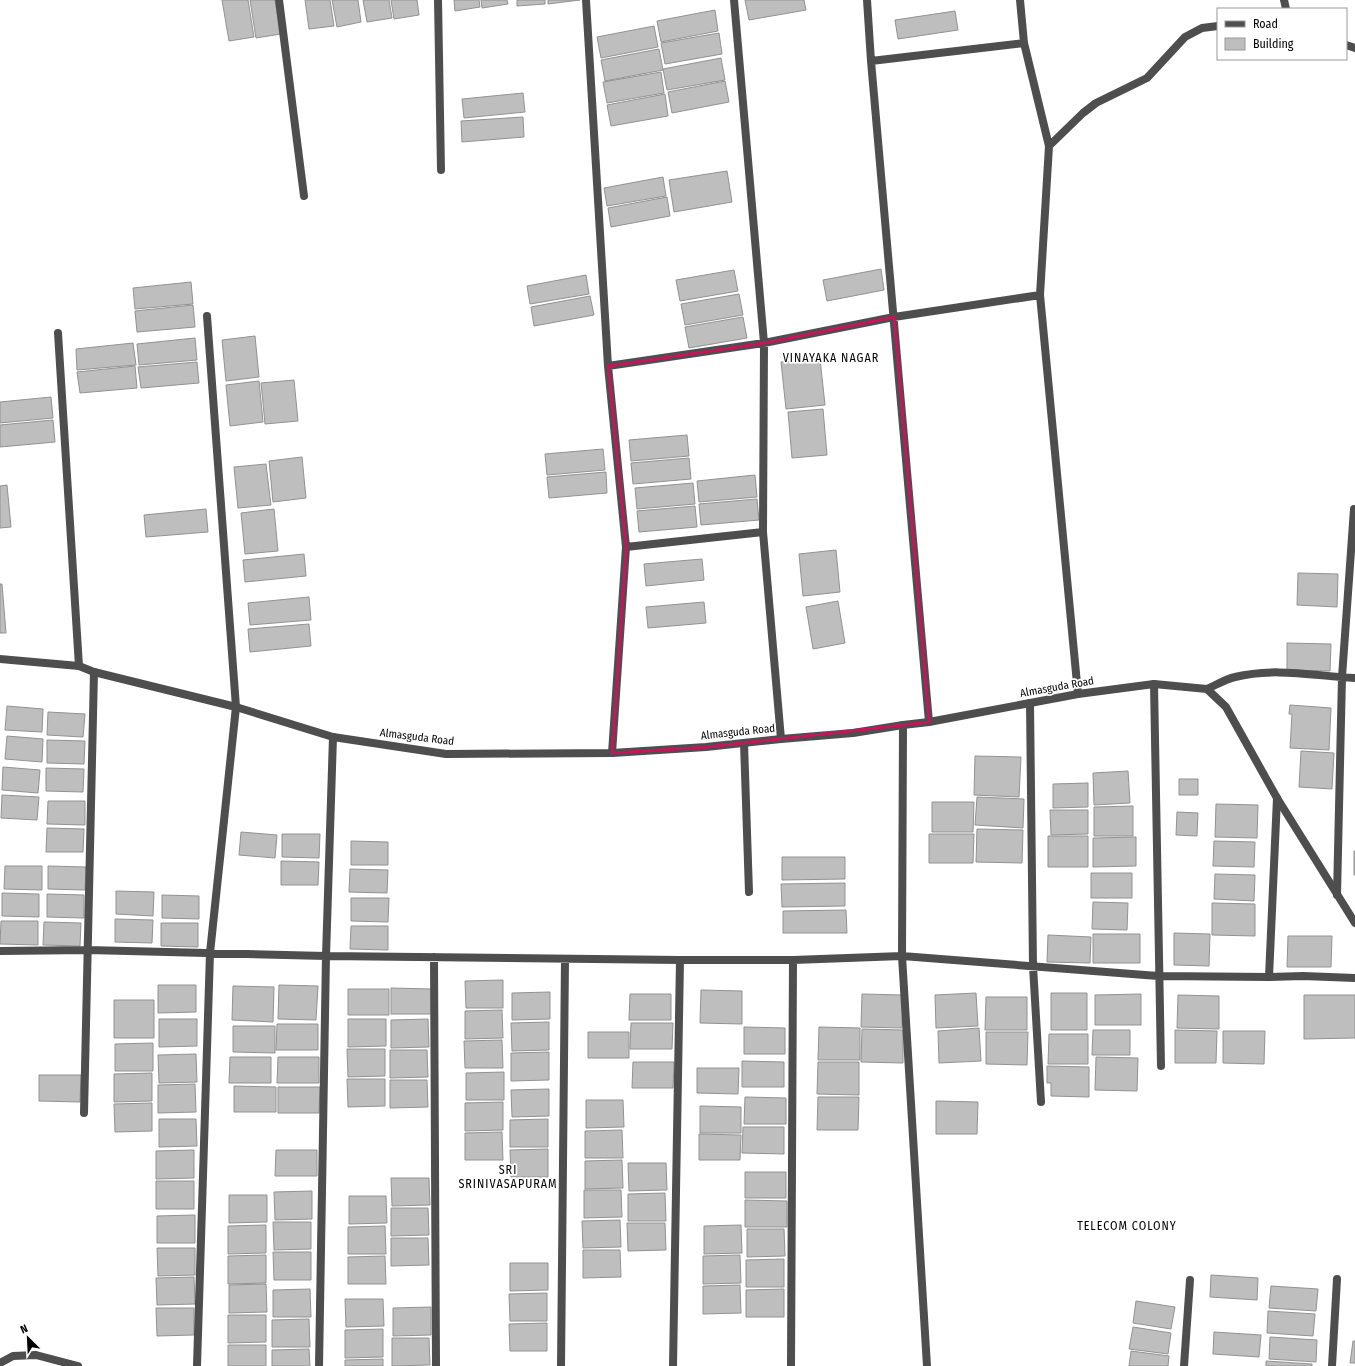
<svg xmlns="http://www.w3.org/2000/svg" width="1355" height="1366" viewBox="0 0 1355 1366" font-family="'Fira Sans Condensed',sans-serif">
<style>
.building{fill:#bebebe;stroke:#929292}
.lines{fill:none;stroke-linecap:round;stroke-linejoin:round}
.minor{stroke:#4e4e4e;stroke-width:8}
.tertiary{stroke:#4e4e4e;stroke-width:8}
.marked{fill:none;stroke:#c2185b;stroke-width:3;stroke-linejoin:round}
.labels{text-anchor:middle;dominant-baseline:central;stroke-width:3.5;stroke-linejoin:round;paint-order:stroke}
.street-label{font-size:11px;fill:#000;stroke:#fff}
.neighbourhood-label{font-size:12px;letter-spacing:1px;fill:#000;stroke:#fff}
</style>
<rect width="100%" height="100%" fill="#fff"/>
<path class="building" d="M 222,0 L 248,0 L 254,37 L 229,41 Z
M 250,0 L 275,0 L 281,34 L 256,38 Z
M 305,0 L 330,0 L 334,26 L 309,29 Z
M 332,0 L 358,0 L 361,22 L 337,27 Z
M 363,0 L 389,0 L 392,18 L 367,22 Z
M 391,0 L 417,0 L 419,15 L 394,19 Z
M 454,0 L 479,0 L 480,7 L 455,11 Z
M 481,0 L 507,0 L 508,4 L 482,8 Z
M 517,0 L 545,0 L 545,4 L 517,6 Z
M 548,0 L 580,0 L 548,4 Z
M 745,0 L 804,0 L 806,10 L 749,20 Z
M 715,10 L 718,31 L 661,42 L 657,21 Z
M 955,11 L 958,30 L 898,39 L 895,20 Z
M 654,26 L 658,47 L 601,58 L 597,37 Z
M 719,33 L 722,54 L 665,64 L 661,43 Z
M 659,49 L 663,70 L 605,81 L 601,60 Z
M 721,58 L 725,80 L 667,90 L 663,69 Z
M 661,72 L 664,93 L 607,103 L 603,82 Z
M 725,81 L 729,102 L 672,113 L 668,92 Z
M 523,93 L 525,112 L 464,118 L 462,99 Z
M 665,94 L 668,116 L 611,126 L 607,105 Z
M 523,117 L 524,137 L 462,142 L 461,121 Z
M 727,171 L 732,202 L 674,212 L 669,180 Z
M 663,177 L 666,196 L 607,206 L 604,188 Z
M 667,197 L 670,216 L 611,227 L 608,208 Z
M 881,269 L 884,290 L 827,301 L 823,280 Z
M 734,270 L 738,291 L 680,301 L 676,280 Z
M 586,275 L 589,294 L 530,304 L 527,286 Z
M 191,282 L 193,304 L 135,309 L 133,288 Z
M 739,294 L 743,315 L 685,325 L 681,304 Z
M 590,296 L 594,315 L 534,326 L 531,307 Z
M 193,305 L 195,327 L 137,332 L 135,311 Z
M 743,317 L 747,338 L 689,348 L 685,327 Z
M 255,336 L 259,377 L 226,381 L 222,340 Z
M 195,338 L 197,360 L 139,365 L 137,344 Z
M 133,343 L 136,365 L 77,370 L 76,349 Z
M 820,359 L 825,405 L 786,409 L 781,362 Z
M 197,362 L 199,383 L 141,388 L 138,367 Z
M 135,366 L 137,388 L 80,393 L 77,372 Z
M 294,380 L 298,421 L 265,424 L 261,383 Z
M 259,381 L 263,422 L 230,426 L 226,385 Z
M 51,397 L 53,418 L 0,423 L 0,402 Z
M 823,409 L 827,455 L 792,458 L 788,412 Z
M 53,420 L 55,442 L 0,447 L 0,425 Z
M 687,435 L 689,456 L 631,461 L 629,440 Z
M 603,449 L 605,470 L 547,475 L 545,454 Z
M 302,457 L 306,498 L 273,502 L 269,461 Z
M 689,458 L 691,479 L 633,484 L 631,463 Z
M 266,464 L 271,505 L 238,508 L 234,467 Z
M 606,472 L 607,493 L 549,498 L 547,477 Z
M 755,475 L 757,497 L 699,502 L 697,481 Z
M 693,483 L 695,504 L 637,509 L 635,488 Z
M 7,485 L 11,527 L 0,528 L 0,486 Z
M 757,499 L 759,520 L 701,525 L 699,504 Z
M 695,506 L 697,527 L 639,532 L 637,511 Z
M 206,509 L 208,532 L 146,537 L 144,515 Z
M 274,509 L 278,551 L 245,554 L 241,513 Z
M 836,550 L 840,592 L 803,596 L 799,554 Z
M 304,554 L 306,576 L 245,582 L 243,560 Z
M 702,559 L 704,580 L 646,586 L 644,564 Z
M 1298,573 L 1338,574 L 1337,607 L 1297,605 Z
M 0,584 L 2,584 L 6,633 L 0,633 Z
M 309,597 L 311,620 L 250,625 L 248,603 Z
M 838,601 L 845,643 L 813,649 L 806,607 Z
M 704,602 L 706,623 L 648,628 L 646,607 Z
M 309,624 L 311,646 L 250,652 L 248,629 Z
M 1287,643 L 1331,644 L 1330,671 L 1287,670 Z
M 1290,705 L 1331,708 L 1329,750 L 1290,748 L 1292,714 L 1289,714 Z
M 7,706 L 43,709 L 42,732 L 5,730 Z
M 48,712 L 85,714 L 83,737 L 47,735 Z
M 7,736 L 43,739 L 42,762 L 5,759 Z
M 47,740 L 85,741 L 84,764 L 47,763 Z
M 1301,751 L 1334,753 L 1332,789 L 1299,787 Z
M 975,756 L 1021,757 L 1019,797 L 974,795 Z
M 3,767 L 40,770 L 38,793 L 2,790 Z
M 46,768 L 84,769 L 83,792 L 46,791 Z
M 1128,771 L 1130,803 L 1094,805 L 1093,773 Z
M 1179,779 L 1198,779 L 1198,795 L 1179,795 Z
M 1088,783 L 1088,807 L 1053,808 L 1053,784 Z
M 2,795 L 39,797 L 37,820 L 1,818 Z
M 977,797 L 1024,799 L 1023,828 L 975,825 Z
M 48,801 L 85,801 L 85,825 L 47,824 Z
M 932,802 L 974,802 L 973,832 L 932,832 Z
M 1216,804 L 1258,805 L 1257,838 L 1215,837 Z
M 1133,806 L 1133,836 L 1094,836 L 1094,807 Z
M 1050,810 L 1088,810 L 1088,834 L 1051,835 Z
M 1177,812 L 1198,813 L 1197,836 L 1176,835 Z
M 47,828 L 84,829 L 83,852 L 46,852 Z
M 977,829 L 1023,830 L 1022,863 L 976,862 Z
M 241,832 L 277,835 L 275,858 L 239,855 Z
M 282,834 L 320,834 L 319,858 L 282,857 Z
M 929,834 L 974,834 L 973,863 L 929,863 Z
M 1048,836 L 1088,836 L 1088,867 L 1048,867 Z
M 1136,837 L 1136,866 L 1093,867 L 1093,838 Z
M 351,841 L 388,842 L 388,865 L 351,865 Z
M 1214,841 L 1255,842 L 1254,867 L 1213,866 Z
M 1354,851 L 1355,851 L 1355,875 L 1354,875 Z
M 782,857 L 845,857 L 845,879 L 782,880 Z
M 281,861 L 319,862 L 318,885 L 281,885 Z
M 5,866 L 42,866 L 42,890 L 4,889 Z
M 48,866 L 86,867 L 85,890 L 48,889 Z
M 350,869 L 388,870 L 387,893 L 349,892 Z
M 1091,873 L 1132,873 L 1132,898 L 1091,898 Z
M 1215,874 L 1255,875 L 1254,901 L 1214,899 Z
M 845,883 L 845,906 L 782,907 L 781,884 Z
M 116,891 L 154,892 L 153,916 L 116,914 Z
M 2,893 L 39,894 L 39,917 L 2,916 Z
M 47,894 L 84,895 L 84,918 L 47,917 Z
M 162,895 L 199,896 L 199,919 L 162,918 Z
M 351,898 L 389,898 L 388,922 L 351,921 Z
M 1093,902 L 1128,903 L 1127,930 L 1092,929 Z
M 1212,903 L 1255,904 L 1255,936 L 1212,935 Z
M 846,910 L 847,933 L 783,933 L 783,911 Z
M 115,919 L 153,920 L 152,943 L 115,942 Z
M 1,921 L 38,921 L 38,945 L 0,944 Z
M 44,922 L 81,923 L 80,946 L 43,945 Z
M 161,923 L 198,923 L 198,947 L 161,946 Z
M 351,926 L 388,926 L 388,950 L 350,949 Z
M 1174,933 L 1210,934 L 1209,966 L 1174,965 Z
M 1093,934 L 1140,934 L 1140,963 L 1093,963 Z
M 1048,935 L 1091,937 L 1090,963 L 1047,962 Z
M 1288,936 L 1332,936 L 1331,967 L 1287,967 Z
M 503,980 L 503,1008 L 466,1008 L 465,981 Z
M 158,985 L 196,985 L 196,1012 L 158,1013 Z
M 279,985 L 318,986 L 316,1020 L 278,1019 Z
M 233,986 L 274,987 L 273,1022 L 232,1020 Z
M 391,988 L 432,989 L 432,1014 L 391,1014 Z
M 348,989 L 389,989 L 389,1015 L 348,1015 Z
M 701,990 L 742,991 L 742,1024 L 700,1023 Z
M 550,992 L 550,1019 L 512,1020 L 512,993 Z
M 976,993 L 978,1026 L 936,1028 L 935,995 Z
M 1051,993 L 1087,993 L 1087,1030 L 1051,1030 Z
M 630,994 L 671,994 L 671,1020 L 629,1020 Z
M 862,994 L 903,995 L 902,1028 L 861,1027 Z
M 1141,994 L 1141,1025 L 1095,1025 L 1095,995 Z
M 1178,995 L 1219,996 L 1219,1029 L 1177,1028 Z
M 1304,995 L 1355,995 L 1355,1038 L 1304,1039 Z
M 986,997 L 1027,997 L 1027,1030 L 985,1030 Z
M 114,1000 L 154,1000 L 154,1038 L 114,1038 Z
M 502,1010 L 503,1038 L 465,1039 L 465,1011 Z
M 159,1019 L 197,1019 L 197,1046 L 159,1047 Z
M 348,1019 L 386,1019 L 386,1046 L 348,1047 Z
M 428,1019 L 429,1047 L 391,1048 L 391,1020 Z
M 549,1022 L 549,1050 L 512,1051 L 511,1023 Z
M 631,1023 L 673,1023 L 672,1049 L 630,1049 Z
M 277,1024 L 318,1024 L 318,1050 L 276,1050 Z
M 233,1026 L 275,1026 L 275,1053 L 233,1052 Z
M 744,1027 L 785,1028 L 785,1054 L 744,1054 Z
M 819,1027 L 860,1028 L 860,1060 L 818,1060 Z
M 979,1028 L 981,1061 L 939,1063 L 938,1031 Z
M 862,1029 L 903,1030 L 903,1063 L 861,1062 Z
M 1093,1030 L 1130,1030 L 1130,1055 L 1092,1055 Z
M 1175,1030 L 1217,1031 L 1216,1063 L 1175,1063 Z
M 1223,1031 L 1265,1031 L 1264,1064 L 1223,1063 Z
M 588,1032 L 629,1032 L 629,1058 L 588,1058 Z
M 986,1032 L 1028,1032 L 1027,1065 L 986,1064 Z
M 1049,1034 L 1088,1034 L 1088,1064 L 1048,1064 Z
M 502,1040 L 503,1068 L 465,1068 L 464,1041 Z
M 153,1043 L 153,1071 L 115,1071 L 115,1044 Z
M 347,1049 L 385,1049 L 385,1076 L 348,1077 Z
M 390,1050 L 427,1050 L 428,1077 L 390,1078 Z
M 549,1052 L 549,1080 L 511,1081 L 511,1053 Z
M 196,1054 L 197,1082 L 159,1083 L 158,1055 Z
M 230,1057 L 271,1057 L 271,1083 L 229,1083 Z
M 278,1057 L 319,1057 L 319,1083 L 277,1083 Z
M 1096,1057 L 1138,1058 L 1137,1091 L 1095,1090 Z
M 742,1061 L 784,1062 L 784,1087 L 742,1087 Z
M 633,1062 L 674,1062 L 673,1088 L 632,1088 Z
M 818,1062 L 859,1062 L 859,1095 L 817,1094 Z
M 1047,1066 L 1089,1067 L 1089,1097 L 1051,1096 L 1051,1083 L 1047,1083 Z
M 697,1068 L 739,1068 L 738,1094 L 697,1093 Z
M 504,1072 L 504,1100 L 466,1100 L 466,1073 Z
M 152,1073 L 152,1101 L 114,1102 L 114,1074 Z
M 39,1075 L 81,1075 L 80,1102 L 39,1101 Z
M 347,1079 L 385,1079 L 385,1106 L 348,1107 Z
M 390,1080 L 427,1080 L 428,1107 L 390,1108 Z
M 195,1084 L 196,1112 L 158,1113 L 158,1085 Z
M 234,1086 L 276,1087 L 276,1112 L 234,1112 Z
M 278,1087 L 320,1087 L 319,1113 L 278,1113 Z
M 549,1089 L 549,1116 L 512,1117 L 511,1090 Z
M 745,1097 L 786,1098 L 786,1124 L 744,1124 Z
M 818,1097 L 859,1097 L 858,1130 L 817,1130 Z
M 586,1100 L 623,1100 L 624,1127 L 586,1128 Z
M 936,1101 L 978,1102 L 977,1134 L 936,1134 Z
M 503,1102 L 503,1130 L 465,1131 L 465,1103 Z
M 152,1103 L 152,1131 L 115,1132 L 114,1104 Z
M 700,1106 L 741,1107 L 741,1133 L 700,1133 Z
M 159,1119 L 196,1119 L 197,1146 L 159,1147 Z
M 548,1119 L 548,1147 L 510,1147 L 510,1120 Z
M 743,1127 L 784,1127 L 784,1154 L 742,1153 Z
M 622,1130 L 623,1158 L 585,1158 L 585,1131 Z
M 502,1132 L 503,1160 L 465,1160 L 465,1133 Z
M 699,1134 L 741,1135 L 740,1160 L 699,1160 Z
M 548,1149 L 548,1177 L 511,1177 L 510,1150 Z
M 194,1150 L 194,1178 L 156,1179 L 156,1151 Z
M 276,1150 L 317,1150 L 317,1176 L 275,1176 Z
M 622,1160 L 623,1188 L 585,1189 L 585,1161 Z
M 628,1163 L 666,1163 L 667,1190 L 629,1191 Z
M 745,1172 L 786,1172 L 786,1198 L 745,1198 Z
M 391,1178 L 429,1178 L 430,1205 L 392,1206 Z
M 156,1181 L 194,1181 L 194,1209 L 156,1209 Z
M 584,1190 L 621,1190 L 622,1217 L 584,1218 Z
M 312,1191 L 312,1219 L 275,1220 L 274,1192 Z
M 665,1193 L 666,1221 L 628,1221 L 628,1194 Z
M 229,1195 L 267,1195 L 267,1222 L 229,1223 Z
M 349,1196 L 386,1196 L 387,1223 L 349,1224 Z
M 745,1200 L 787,1201 L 787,1227 L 745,1227 Z
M 391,1208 L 428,1208 L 429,1235 L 391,1236 Z
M 195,1215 L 195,1243 L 157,1243 L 157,1216 Z
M 620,1220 L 621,1247 L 583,1248 L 582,1221 Z
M 273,1222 L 311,1222 L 311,1249 L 274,1250 Z
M 627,1223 L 665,1223 L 666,1250 L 628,1251 Z
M 266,1225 L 266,1253 L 228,1254 L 228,1226 Z
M 741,1225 L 742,1253 L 704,1254 L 704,1226 Z
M 385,1226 L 386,1254 L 348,1254 L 348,1227 Z
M 747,1229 L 784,1229 L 785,1256 L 747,1257 Z
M 391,1238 L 428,1238 L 429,1265 L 391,1266 Z
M 157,1248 L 195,1248 L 195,1275 L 158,1276 Z
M 583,1250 L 620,1250 L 621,1277 L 583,1278 Z
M 273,1252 L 311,1252 L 311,1280 L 274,1280 Z
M 266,1255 L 266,1283 L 228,1284 L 228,1256 Z
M 740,1255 L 741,1283 L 703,1284 L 703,1256 Z
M 385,1256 L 386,1284 L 348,1284 L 348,1257 Z
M 784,1259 L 784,1287 L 746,1287 L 746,1260 Z
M 510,1263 L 548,1263 L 548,1290 L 510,1291 Z
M 1211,1275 L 1258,1278 L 1257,1300 L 1210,1297 Z
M 194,1277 L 195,1304 L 157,1305 L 156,1278 Z
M 266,1284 L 267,1312 L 229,1313 L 229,1285 Z
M 740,1285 L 741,1313 L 703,1314 L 703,1286 Z
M 1271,1286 L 1318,1289 L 1316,1311 L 1269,1308 Z
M 310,1289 L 311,1317 L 273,1317 L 273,1290 Z
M 784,1289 L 784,1317 L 746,1317 L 746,1290 Z
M 547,1293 L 547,1321 L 510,1321 L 509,1294 Z
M 345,1299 L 383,1299 L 384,1326 L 346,1327 Z
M 1136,1301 L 1175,1307 L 1171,1329 L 1133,1323 Z
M 431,1307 L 431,1335 L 393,1336 L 393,1308 Z
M 156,1308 L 194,1308 L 194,1335 L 157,1336 Z
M 1268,1311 L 1315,1314 L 1313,1336 L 1267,1333 Z
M 228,1315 L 266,1315 L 266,1342 L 228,1343 Z
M 309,1319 L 310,1347 L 272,1347 L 272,1320 Z
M 547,1323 L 547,1351 L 510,1351 L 509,1324 Z
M 1133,1327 L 1171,1333 L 1168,1354 L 1129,1349 Z
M 383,1329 L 383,1357 L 345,1358 L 345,1330 Z
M 1214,1332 L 1261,1335 L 1259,1357 L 1213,1354 Z
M 1270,1337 L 1317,1340 L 1316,1362 L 1269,1359 Z
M 392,1338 L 429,1338 L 430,1365 L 392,1366 Z
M 1353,1341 L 1355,1341 L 1355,1363 L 1350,1363 Z
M 228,1345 L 266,1345 L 266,1366 L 228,1366 Z
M 309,1349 L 310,1366 L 272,1366 L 272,1350 Z
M 1131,1351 L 1169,1356 L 1168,1366 L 1129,1366 Z
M 383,1359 L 383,1366 L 345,1366 L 345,1360 Z
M 1266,1361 L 1312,1364 L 1312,1366 L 1266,1366 Z"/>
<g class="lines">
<path class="minor" d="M 279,0 L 304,196
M 438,0 L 441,170
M 586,0 L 608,366 L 626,547 L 612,753
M 734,0 L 764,343 L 763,532 L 781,739
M 867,0 L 871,61 L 929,722
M 1020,0 L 1024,43 L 1049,146 L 1040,295 L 1078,694
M 1284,0 L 1286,9
M 1346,45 L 1355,48
M 871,61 L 1024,43
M 1049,146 L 1083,113 L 1096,103 L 1147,78 L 1185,37 L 1202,28 L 1218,26
M 58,333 L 79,666
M 608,366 L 764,343 L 894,317 L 1040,295
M 626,547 L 763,532
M 1154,684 L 1161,1066
M 1207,689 C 1216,685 1226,679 1235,677 C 1275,667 1315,676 1355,678
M 1030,703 L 1033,966 L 1041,1102
M 903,725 L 902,956 L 927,1366
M 744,743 L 749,892
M 1337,895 L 1342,677 L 1354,509
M 0,951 L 88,950 L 326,956 L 680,960 L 793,960 L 902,956 L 1158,976 L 1269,977 L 1303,976 L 1355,978
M 434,957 L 436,1366
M 1269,977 L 1277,798
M 84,1113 L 94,672
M 0,1363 L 13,1356 L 36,1355 L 78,1366
M 197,1366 L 210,953 L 236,707 L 207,316
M 319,1366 L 326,956 L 333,737
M 561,1366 L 565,959
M 673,1366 L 680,960
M 791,1366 L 793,960
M 1184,1366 L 1190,1280
M 1332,1366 L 1337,1279"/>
<path class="tertiary" d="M 0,659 L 79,666 L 94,672 L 236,707 L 333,737 L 446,754 L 612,753 L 706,747 L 781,739 L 853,733 L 903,725 L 929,722 L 1078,694 L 1154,684 L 1207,689 L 1226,707 L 1277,798 L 1355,923"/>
</g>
<path class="marked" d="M 894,317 L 929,722 L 706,747 L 612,753 L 626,547 L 608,366 L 764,343 Z"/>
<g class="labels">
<g class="street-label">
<text transform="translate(1057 687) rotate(-10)">Almasguda Road</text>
<text transform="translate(738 732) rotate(-6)">Almasguda Road</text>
<text transform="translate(417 737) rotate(7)">Almasguda Road</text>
</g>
<g class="neighbourhood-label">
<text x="831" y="358">VINAYAKA NAGAR</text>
<text x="508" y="1170">SRI<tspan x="508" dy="14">SRINIVASAPURAM</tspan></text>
<text x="1127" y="1226">TELECOM COLONY</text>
</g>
</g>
<rect x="1217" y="8" width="130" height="52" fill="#ffffff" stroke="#999999"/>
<rect x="1225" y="21" width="20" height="6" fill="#4e4e4e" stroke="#999999"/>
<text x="1253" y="28" font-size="12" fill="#000000">Road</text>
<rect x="1225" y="38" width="20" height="12" fill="#bebebe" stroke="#999999"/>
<text x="1253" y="48" font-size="12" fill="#000000">Building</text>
<g transform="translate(28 1338) rotate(336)" stroke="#ffffff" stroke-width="3" paint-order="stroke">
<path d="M0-3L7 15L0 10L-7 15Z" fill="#000000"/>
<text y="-6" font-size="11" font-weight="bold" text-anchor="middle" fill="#000000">N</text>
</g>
</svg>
